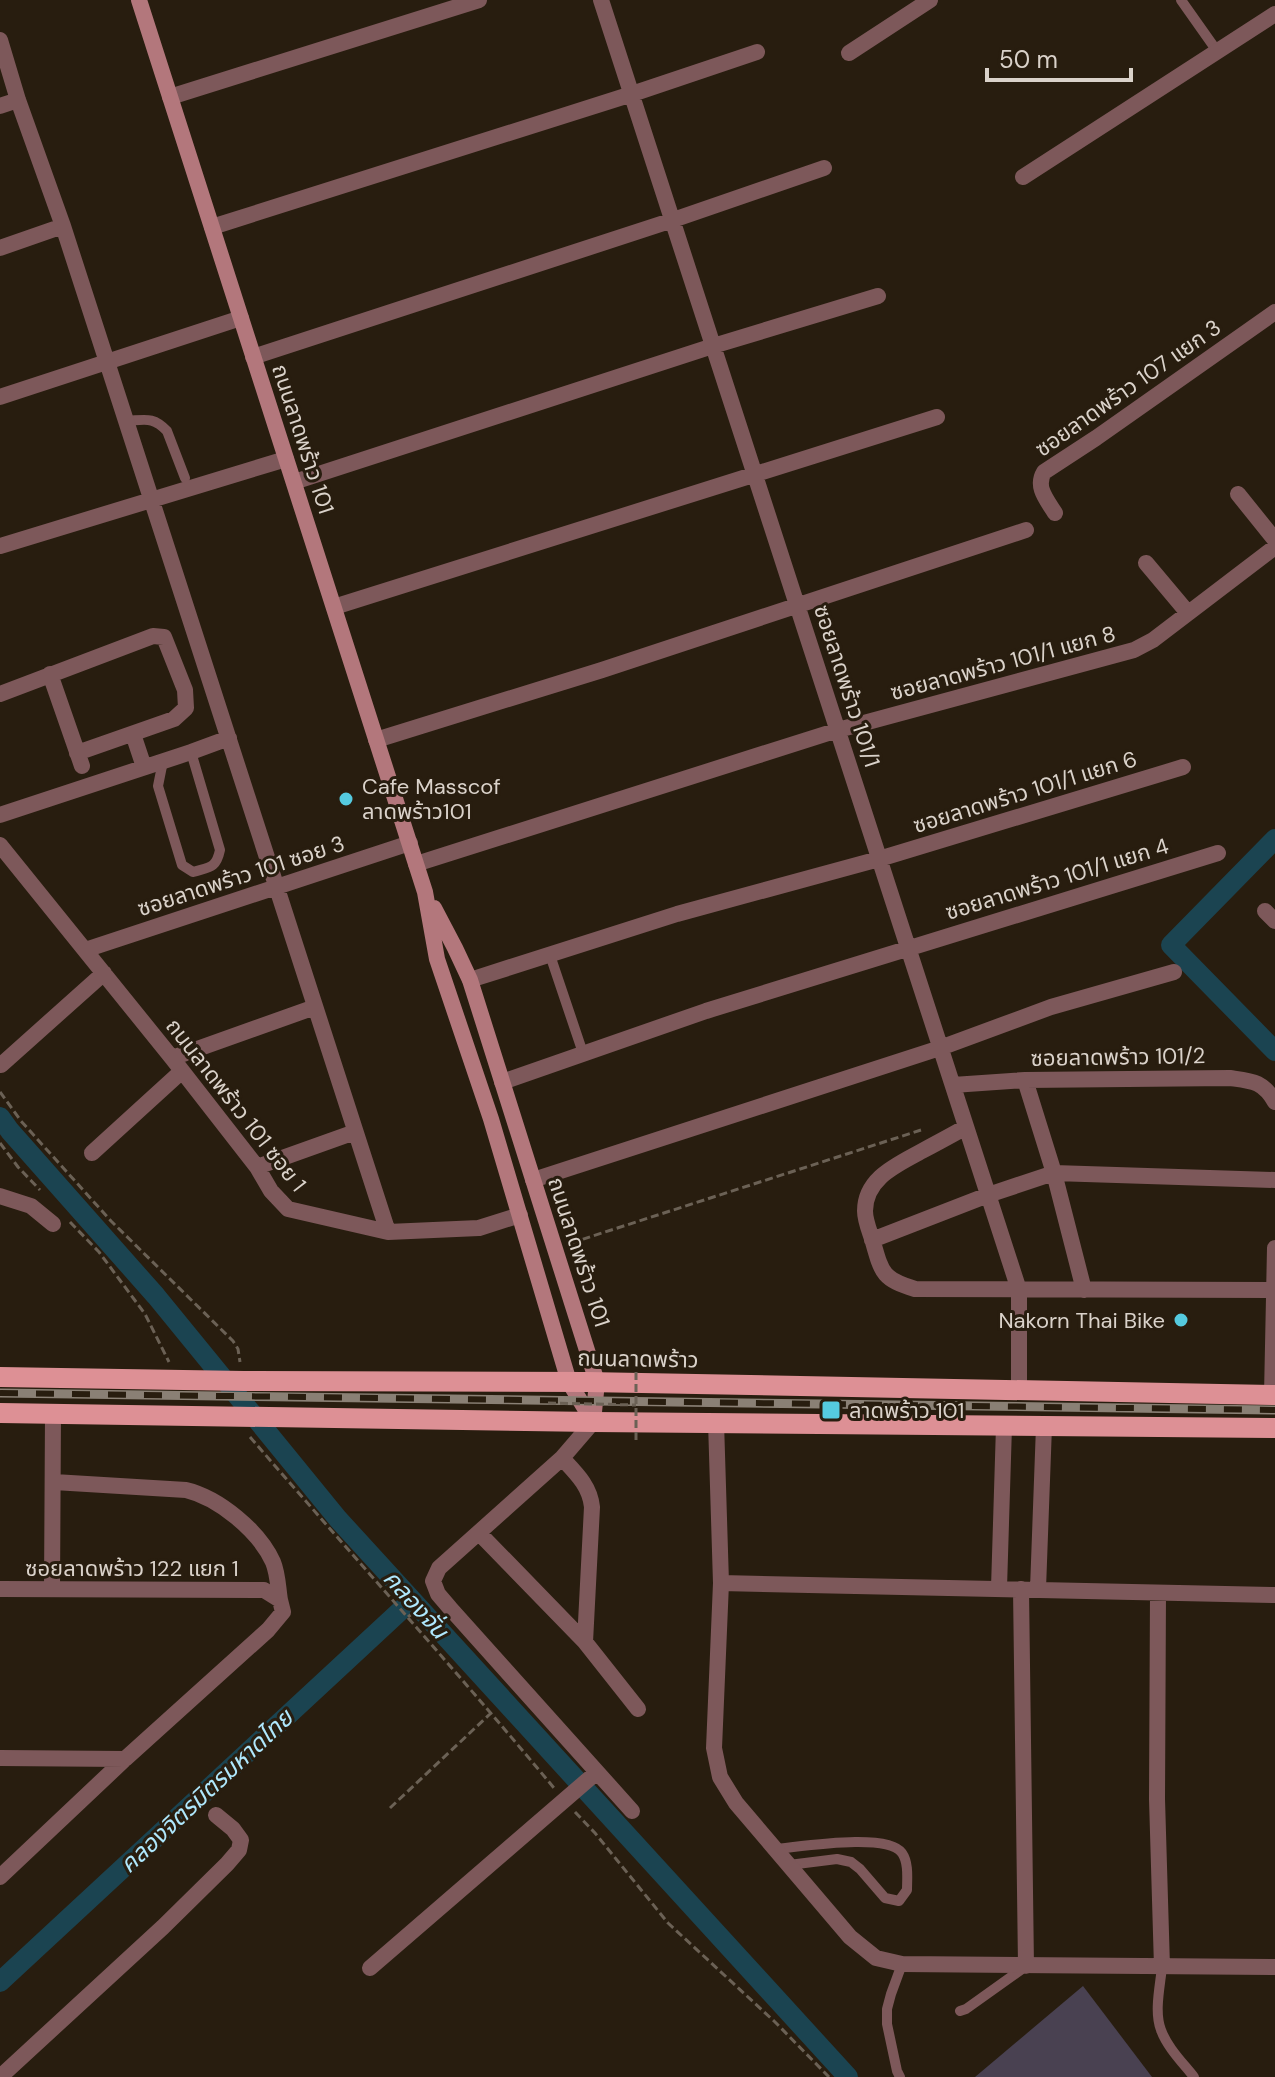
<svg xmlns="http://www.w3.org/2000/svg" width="1275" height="2077" viewBox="0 0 1275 2077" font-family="'DM Sans','Noto Sans Thai',sans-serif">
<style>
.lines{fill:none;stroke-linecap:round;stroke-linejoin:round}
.canal{stroke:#1b4451;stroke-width:20}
.building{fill:#494151}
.path{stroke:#6b6155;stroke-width:3;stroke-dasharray:8 4;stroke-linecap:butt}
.lane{stroke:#7d585a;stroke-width:10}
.street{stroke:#7d585a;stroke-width:16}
.secondary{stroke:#b3777c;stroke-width:16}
.primary{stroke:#dd9095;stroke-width:20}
.rail-casing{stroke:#8a8075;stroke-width:9}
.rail{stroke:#281d0f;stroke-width:6;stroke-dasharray:18;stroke-linecap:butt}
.path-bridge{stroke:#6b6155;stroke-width:3;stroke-dasharray:8 4;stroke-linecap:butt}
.poi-dot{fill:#55cadf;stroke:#281d0f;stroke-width:3}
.labels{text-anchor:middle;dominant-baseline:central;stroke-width:6;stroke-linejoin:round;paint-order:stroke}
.street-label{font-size:22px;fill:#dad2ca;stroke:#281d0f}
.poi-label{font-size:22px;fill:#dad2ca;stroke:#281d0f;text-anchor:start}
.water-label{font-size:24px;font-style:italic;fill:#afe8fd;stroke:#281d0f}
</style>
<rect width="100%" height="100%" fill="#281d0f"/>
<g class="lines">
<path class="canal" d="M 1275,839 L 1171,945 L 1275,1051
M 0,1117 L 10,1131 L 156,1296 L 338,1519 L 848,2077
M 0,1982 L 412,1600"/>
</g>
<path class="building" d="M 1083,1986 L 1152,2077 L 975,2077 Z"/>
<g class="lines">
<path class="path" d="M 0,1092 L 21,1121 L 111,1221 L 233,1341 L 238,1349 L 240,1362
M 0,1143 L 18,1167 L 40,1190
M 70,1222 L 99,1252 L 145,1314 L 169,1362
M 571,1243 L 921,1130
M 250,1437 C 351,1554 455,1669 554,1788
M 408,1617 L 423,1605
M 390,1808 L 491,1713
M 575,1812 L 595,1833 L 668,1923 L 775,2022 L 829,2077"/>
<path class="lane" d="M 1181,0 L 1217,51
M 126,421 C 145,420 153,416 167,431 L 185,478
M 163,761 L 158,786 L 182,865 L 193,872 C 209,867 216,869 220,850 L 191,752
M 550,955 L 583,1053
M 775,1849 C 799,1847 888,1832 902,1853 C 909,1863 907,1879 907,1890 L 899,1901 L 885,1898 L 860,1869 L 851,1862 L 837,1859 L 789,1865
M 1162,1967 C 1160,1987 1154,2012 1161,2030 C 1167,2047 1183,2063 1194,2077
M 960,2011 L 966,2009 L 1025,1967
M 900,2077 L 897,2071 L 887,2024 L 887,2009 L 891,1994 L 902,1964"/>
<path class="street" d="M 601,0 L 1019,1290 L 1019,1391
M 0,40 L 18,100 L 63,226 L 107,362 L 388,1232
M 849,53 L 930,0
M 170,97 L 479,0
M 0,106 L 18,100
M 1023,177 L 1275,14
M 212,227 L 632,94 L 757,52
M 0,248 L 63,226
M 253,357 L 673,220 L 824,168
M 0,397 L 241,318
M 294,482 L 713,346 L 878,296
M 1238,494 L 1275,540
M 1055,513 C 1047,500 1035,487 1044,472 L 1096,438 L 1275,312
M 0,546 L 286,459
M 1146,563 L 1188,613
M 334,607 L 937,417
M 50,674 L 82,766
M 0,694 L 153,636 L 164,637 L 185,690 L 186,708 L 174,719 L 77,753
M 133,734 L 144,767
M 376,740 L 602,670 L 1026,530
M 0,815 L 191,752 L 229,738
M 0,845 L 172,1058 L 257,1167 L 271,1191 L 288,1209 L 388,1232 L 479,1228 L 520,1215
M 416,864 L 838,730 L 1134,650 L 1153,640 L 1275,547
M 1265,911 L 1275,921
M 85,950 L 410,843
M 470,980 L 677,914 L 879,859 L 1183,767
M 172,1058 L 315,1007
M 1,1065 L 104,973
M 1025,1080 L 1054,1173 L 1084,1290
M 502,1082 L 706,1011 L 1218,853
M 953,1085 L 1025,1080 L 1230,1078 C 1252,1081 1263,1081 1275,1102
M 966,1127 C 952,1135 937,1143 922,1151 C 897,1165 865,1178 865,1211 C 865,1221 870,1232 873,1242 C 882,1274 883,1279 915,1289 L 1275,1290
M 92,1153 L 182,1071
M 257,1167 L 355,1132
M 533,1180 L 940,1048 L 1051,1007 L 1174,972
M 0,1196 L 31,1206 L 53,1224
M 872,1240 L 988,1195 L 1054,1173 L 1275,1180
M 1272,1395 L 1275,1248
M 593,1422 L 562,1458 L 439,1568 L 433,1581 L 438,1594 L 450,1608 L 632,1811
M 716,1422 L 721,1583 L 714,1748 L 720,1777 L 736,1803 L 850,1937 L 876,1958 L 902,1964 L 1275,1967
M 54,1482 L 186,1490 C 219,1498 259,1531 273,1562 C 278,1574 278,1588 280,1600
M 479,1533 L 585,1642 L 592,1507 C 590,1486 576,1473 562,1458
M 721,1583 L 1275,1595
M 999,1588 L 1004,1426
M 0,1589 L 264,1590 L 280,1600 L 283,1612 L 268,1630 L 125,1759 L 0,1877
M 52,1589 L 53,1414
M 1021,1589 L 1026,1966
M 1038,1589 L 1044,1426
M 1158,1593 L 1157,1799 L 1162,1967
M 585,1642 L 638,1709
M 0,1758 L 125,1759
M 370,1968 L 597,1772
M 0,2077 L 163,1927 L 227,1864 L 239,1850 L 241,1840 L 233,1829 L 216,1815"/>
<path class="secondary" d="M 139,0 L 425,892 L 437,959 L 491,1119 L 569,1382 L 593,1422
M 434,908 L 455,948 L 470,980 L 597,1382 L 593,1422"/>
<path class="primary" d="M 0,1377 L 244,1381 L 587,1382 L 1275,1395
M 0,1413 L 593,1422 L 1275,1428"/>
<defs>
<path id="rail" d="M 0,1393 L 1275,1410"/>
</defs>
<use href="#rail" class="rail-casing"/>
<use href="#rail" class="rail"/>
<path class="path-bridge" d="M 636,1372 L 636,1440
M 548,1403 L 636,1405"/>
</g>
<g class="poi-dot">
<circle cx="346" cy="799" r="8"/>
<circle cx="1181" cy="1320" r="8"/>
<rect x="821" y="1400" width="20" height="20" rx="4"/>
</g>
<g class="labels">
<g class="street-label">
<text transform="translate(1128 388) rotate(-35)">ซอยลาดพร้าว 107 แยก 3</text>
<text transform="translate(303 439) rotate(72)">ถนนลาดพร้าว 101</text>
<text transform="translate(1003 663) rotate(-15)">ซอยลาดพร้าว 101/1 แยก 8</text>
<text transform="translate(847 686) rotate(72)">ซอยลาดพร้าว 101/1</text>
<text transform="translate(1025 792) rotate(-17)">ซอยลาดพร้าว 101/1 แยก 6</text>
<text transform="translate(241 876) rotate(-18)">ซอยลาดพร้าว 101 ซอย 3</text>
<text transform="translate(1057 879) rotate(-17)">ซอยลาดพร้าว 101/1 แยก 4</text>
<text transform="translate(1118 1057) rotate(-1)">ซอยลาดพร้าว 101/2</text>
<text transform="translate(236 1105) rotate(52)">ถนนลาดพร้าว 101 ซอย 1</text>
<text transform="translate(579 1252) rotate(72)">ถนนลาดพร้าว 101</text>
<text transform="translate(638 1359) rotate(1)">ถนนลาดพร้าว</text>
<text x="132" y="1568">ซอยลาดพร้าว 122 แยก 1</text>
</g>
<g class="poi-label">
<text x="362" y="786">Cafe Masscof<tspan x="362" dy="25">ลาดพร้าว101</tspan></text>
<text x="1165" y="1320" text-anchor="end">Nakorn Thai Bike</text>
<text x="849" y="1410">ลาดพร้าว 101</text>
</g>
<g class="water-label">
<text transform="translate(416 1604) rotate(48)">คลองจั่น</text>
<text transform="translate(206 1791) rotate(-43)">คลองจิตรมิตรมหาดไทย</text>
</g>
</g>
<path d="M987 68v12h144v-12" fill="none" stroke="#dad2ca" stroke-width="4"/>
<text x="999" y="68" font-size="24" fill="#dad2ca" stroke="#281d0f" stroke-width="6" paint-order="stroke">50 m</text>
</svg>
